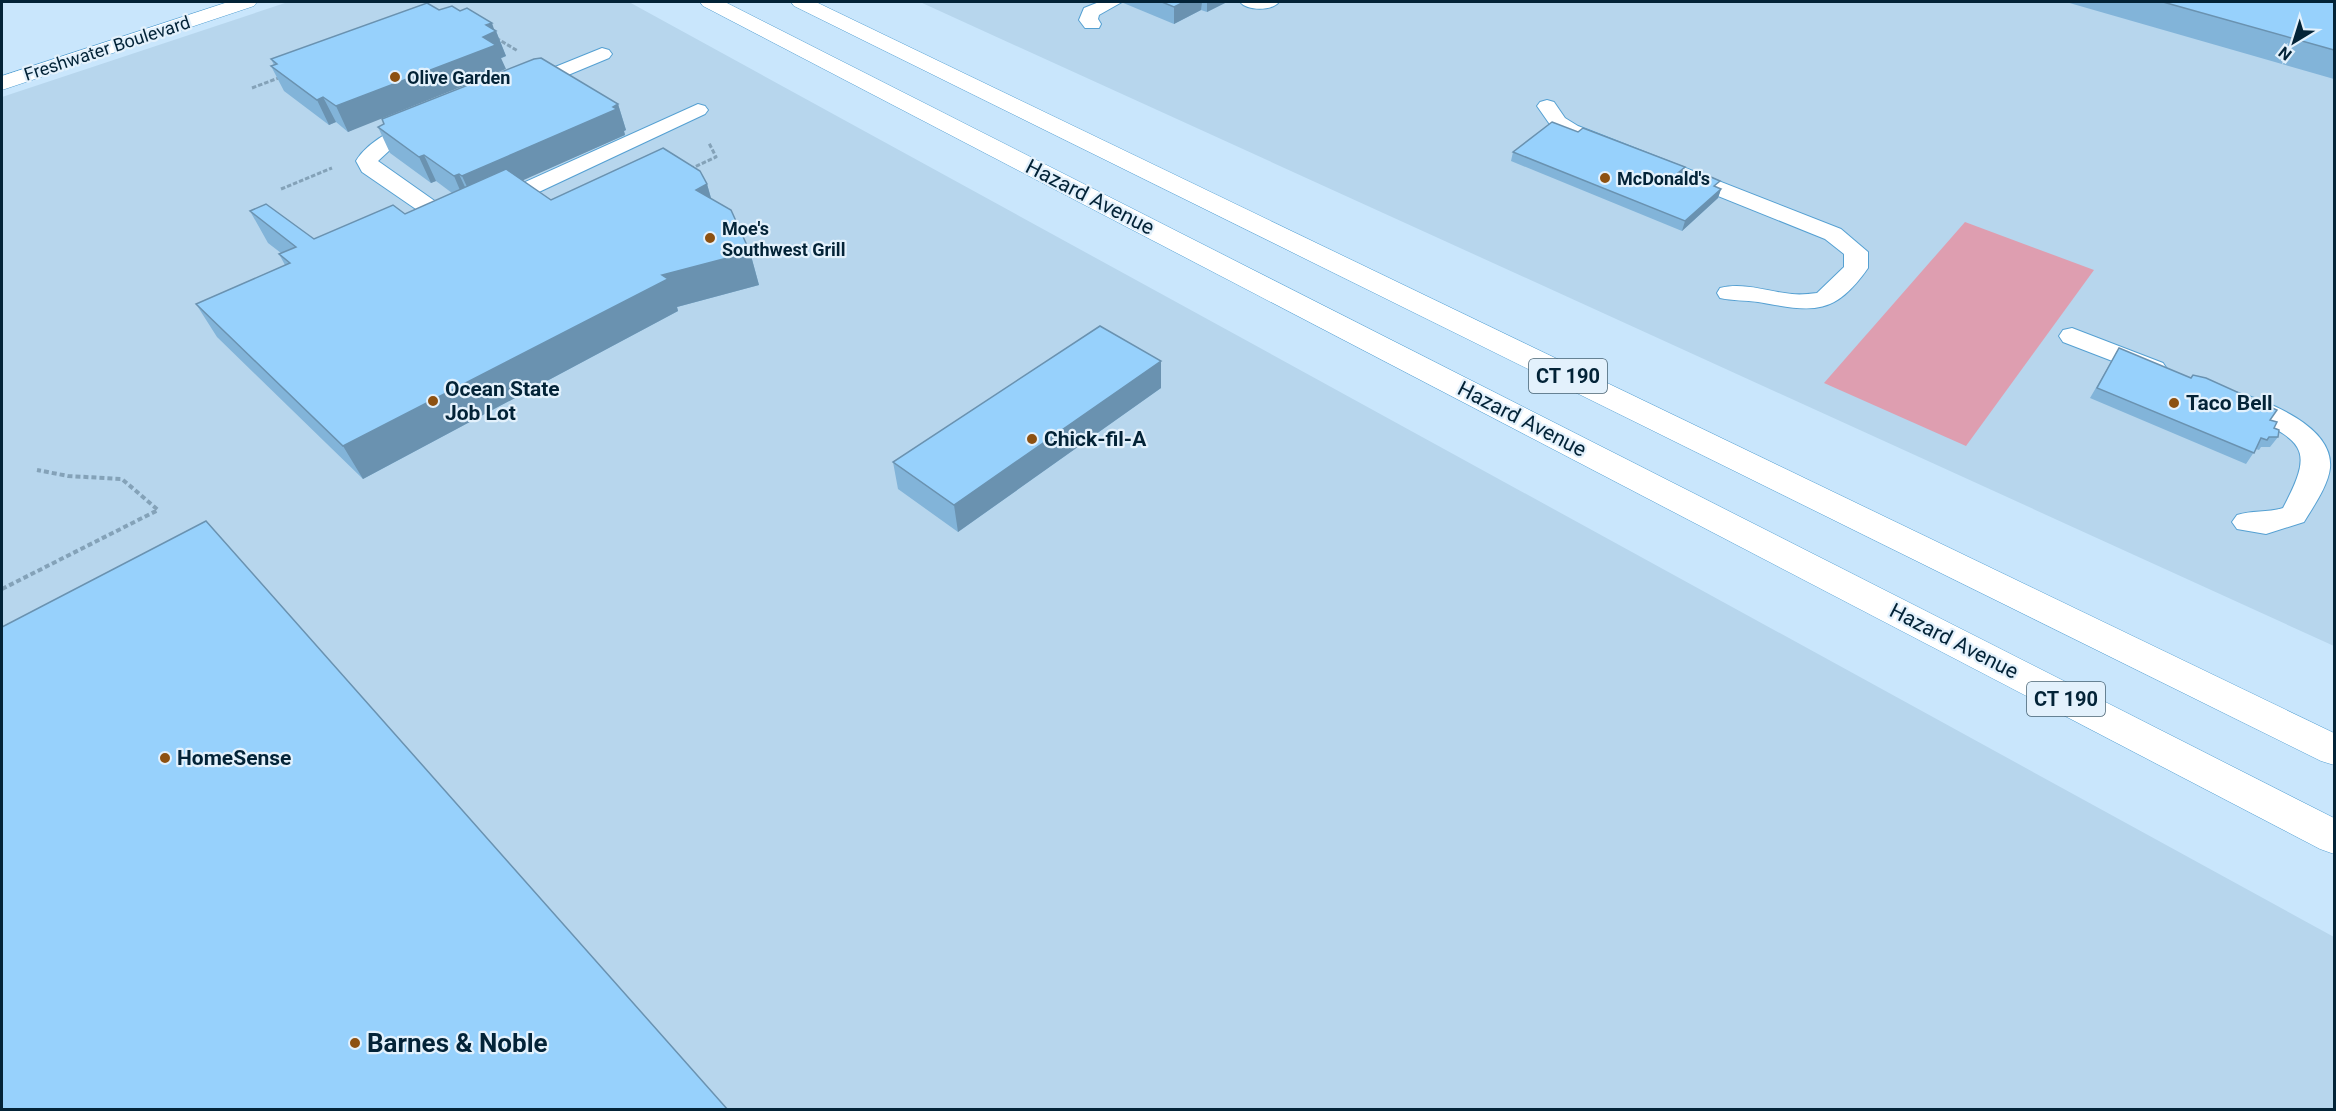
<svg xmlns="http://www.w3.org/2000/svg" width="2336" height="1111" viewBox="0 0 2336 1111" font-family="Roboto,sans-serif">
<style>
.built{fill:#b7d6ed}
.green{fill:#de9eb0}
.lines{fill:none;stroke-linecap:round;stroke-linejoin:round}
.service-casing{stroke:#55a0d2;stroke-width:2}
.tertiary-casing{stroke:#55a0d2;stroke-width:1}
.primary-casing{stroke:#55a0d2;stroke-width:1}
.path-far1{stroke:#84a2b8;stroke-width:3;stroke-dasharray:4.5 2;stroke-linecap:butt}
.path{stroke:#84a2b8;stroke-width:4;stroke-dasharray:5 3;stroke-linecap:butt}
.service{fill:#fff;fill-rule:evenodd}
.tertiary{fill:#fff;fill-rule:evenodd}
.primary{fill:#fff;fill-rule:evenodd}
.wall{fill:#82b4d9}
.shaded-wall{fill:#6a92b0}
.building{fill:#97d1fc;stroke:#6a92b0;stroke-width:1.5}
.poi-dot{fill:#8d5111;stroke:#e3f1fc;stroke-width:2}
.labels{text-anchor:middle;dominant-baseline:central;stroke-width:4.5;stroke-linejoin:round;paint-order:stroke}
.far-street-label{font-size:18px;fill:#032337;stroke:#e3f1fc}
.far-poi-label{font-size:18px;font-weight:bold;fill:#032337;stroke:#e3f1fc;text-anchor:start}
.shield{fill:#e3f1fc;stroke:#466172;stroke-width:1.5}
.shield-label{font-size:20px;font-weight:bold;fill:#032337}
.street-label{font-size:21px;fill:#032337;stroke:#e3f1fc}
.poi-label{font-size:21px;font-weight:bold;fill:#032337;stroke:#e3f1fc;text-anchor:start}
.near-poi-label{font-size:26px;font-weight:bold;fill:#032337;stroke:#e3f1fc;text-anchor:start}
</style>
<rect width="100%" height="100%" fill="#c9e6fc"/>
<path class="built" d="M 288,2 L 629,2 L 2334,937 L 2334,1109 L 2,1109 L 2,97 Z
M 920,2 L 2334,2 L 2334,646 Z"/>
<path class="green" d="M 1965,222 L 2094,270 L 1966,446 L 1824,383 Z"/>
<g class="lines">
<defs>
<path id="service" d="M 1099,2 L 1122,2 L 1099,15 L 1098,19 L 1101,24 L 1099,28 L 1085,28 L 1079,20 L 1084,8 Z
M 1240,2 L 1279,2 C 1272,11 1247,11 1240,2 Z
M 602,48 L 609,50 L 612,54 L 609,58 L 532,90 L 518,90 L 515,86 L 518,82 Z
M 1547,100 L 1554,102 L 1565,118 L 1578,126 L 1841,229 L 1868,252 L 1868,268 C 1833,318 1811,311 1758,302 C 1745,300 1733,301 1720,298 L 1717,293 L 1720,288 C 1745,282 1768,292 1792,294 C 1800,295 1809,294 1817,293 L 1844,267 L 1844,254 L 1825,239 L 1564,134 L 1551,126 L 1537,106 L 1540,102 Z
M 698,104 L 705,106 L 708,110 L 705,114 L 507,207 L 463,217 L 426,216 L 362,172 L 356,161 C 368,141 406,118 429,124 L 433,128 L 429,132 L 391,149 L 378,161 L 439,204 L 463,203 L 492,197 Z
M 2072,328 L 2163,363 L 2167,369 L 2163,375 L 2154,377 L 2063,342 L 2059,336 L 2063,330 Z
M 2235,392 C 2267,401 2334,426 2330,468 C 2328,486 2313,507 2304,522 L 2266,534 L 2237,529 L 2232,522 L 2237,515 C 2252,510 2267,513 2283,508 C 2312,453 2308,442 2250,417 C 2239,412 2228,411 2222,401 L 2226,395 Z"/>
<path id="tertiary" d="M 228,2 L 257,2 L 254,6 L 2,90 L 2,76 Z"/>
<path id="primary" d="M 700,2 L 725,2 L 2334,818 L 2334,854 L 2320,849 L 703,6 Z
M 791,2 L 816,2 L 2334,733 L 2334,765 L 2321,761 L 794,6 Z"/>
</defs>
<use href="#service" class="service-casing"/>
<use href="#tertiary" class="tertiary-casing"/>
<use href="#primary" class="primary-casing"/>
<path class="path-far1" d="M 496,38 L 518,51
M 252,88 L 281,77
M 690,169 L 716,157 L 709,143
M 281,189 L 332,168"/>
<path class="path" d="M 2,589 L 158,510 L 122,479 L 68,476 L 37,470"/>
<use href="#service" class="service"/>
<use href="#tertiary" class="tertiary"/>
<use href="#primary" class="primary"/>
</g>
<path class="wall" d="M 1121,2 L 1225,2 L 1225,3 L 1207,12 L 1201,10 L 1174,24 Z
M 2066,2 L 2334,2 L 2334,79 Z
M 439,10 L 496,31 L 506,56 L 348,132 L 336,122 L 329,125 L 284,91 L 271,66 L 274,65 L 271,59 Z
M 618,104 L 626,130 L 624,131 L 625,135 L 522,180 L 551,200 L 707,184 L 711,198 L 750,252 L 759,285 L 677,307 L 678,311 L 363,479 L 217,337 L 196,304 L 285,265 L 279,254 L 281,253 L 268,243 L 250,211 L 314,239 L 405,214 L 452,193 L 436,181 L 431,183 L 390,153 L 378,127 Z
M 1513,152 L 1683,175 L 1721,189 L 1718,198 L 1682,231 L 1511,161 Z
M 2119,348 L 2270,420 L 2278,437 L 2270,447 L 2261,447 L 2259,450 L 2256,449 L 2246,464 L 2090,398 Z
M 1161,361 L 1161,388 L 958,532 L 898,489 L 893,462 Z"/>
<path class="shaded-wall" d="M 1184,2 L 1202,2 L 1201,10 L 1174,24 L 1174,7 Z
M 1207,2 L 1225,2 L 1225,3 L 1207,12 Z
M 492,23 L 495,32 L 496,31 L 506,56 L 501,58 L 506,69 L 348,132 L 336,106 L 483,37 L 486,25 Z
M 323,97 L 336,122 L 329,125 L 317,100 Z
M 618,104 L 626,130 L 624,131 L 625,135 L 474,202 L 462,176 Z
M 424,155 L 436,181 L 431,183 L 419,157 Z
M 1685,167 L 1682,177 L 1678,173 Z
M 459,174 L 471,200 L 465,202 L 454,176 Z
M 707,184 L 716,216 L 696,190 Z
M 1721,189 L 1718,198 L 1682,231 L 1685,221 Z
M 750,252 L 759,285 L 677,307 L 678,311 L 363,479 L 343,446 L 662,275 Z
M 1161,361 L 1161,388 L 958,532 L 954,505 Z"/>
<path class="building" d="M 1162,2 L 1184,2 L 1174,7 Z
M 2163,2 L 2334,2 L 2334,50 Z
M 427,3 L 439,10 L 452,6 L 460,11 L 467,8 L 492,23 L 486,25 L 496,31 L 483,37 L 496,45 L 336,106 L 323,97 L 317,100 L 271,66 L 277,64 L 271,59 Z
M 541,58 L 618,104 L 613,107 L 617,109 L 462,176 L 459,174 L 454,176 L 424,155 L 419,157 L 378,127 L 384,124 L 382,119 L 534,59 Z
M 1552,122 L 1578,132 L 1583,128 L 1685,167 L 1678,173 L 1698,180 L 1704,174 L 1720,181 L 1714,186 L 1721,189 L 1685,221 L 1513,152 Z
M 663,148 L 700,171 L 707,184 L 696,190 L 731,210 L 750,252 L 662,275 L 668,279 L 343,446 L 196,304 L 290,263 L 279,254 L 296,247 L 250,211 L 266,204 L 314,239 L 393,205 L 405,214 L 506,169 L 551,200 Z
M 1100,326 L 1161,361 L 954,505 L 893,462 Z
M 2119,348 L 2191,378 L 2193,375 L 2206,378 L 2277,410 L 2270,420 L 2277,422 L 2274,428 L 2279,430 L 2278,437 L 2269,437 L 2267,440 L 2261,438 L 2254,453 L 2097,388 Z
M 206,521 L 728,1110 L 2,1110 L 2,627 Z"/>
<g class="poi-dot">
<circle cx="395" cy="77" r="6"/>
<circle cx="1605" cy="178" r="6"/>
<circle cx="710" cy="238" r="6"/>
<circle cx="433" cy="401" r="6"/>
<circle cx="2174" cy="403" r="6"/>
<circle cx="1032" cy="439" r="6"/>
<circle cx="165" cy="758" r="6"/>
<circle cx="355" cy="1043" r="6"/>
</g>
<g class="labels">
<g class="far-street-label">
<text transform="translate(107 48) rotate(-18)">Freshwater Boulevard</text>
</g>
<g class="far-poi-label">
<text x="407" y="77">Olive Garden</text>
<text x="1617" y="178">McDonald's</text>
<text x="722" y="228">Moe's<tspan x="722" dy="21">Southwest Grill</tspan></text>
</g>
<g class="shield">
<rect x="1529" y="359" width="78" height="34" rx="4.5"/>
<rect x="2027" y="682" width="78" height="34" rx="4.5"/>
</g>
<g class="shield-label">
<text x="1568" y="376">CT 190</text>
<text x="2066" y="699">CT 190</text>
</g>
<g class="street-label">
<text transform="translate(1090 197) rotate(27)">Hazard Avenue</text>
<text transform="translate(1522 419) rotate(27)">Hazard Avenue</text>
<text transform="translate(1954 641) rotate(27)">Hazard Avenue</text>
</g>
<g class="poi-label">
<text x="445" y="389">Ocean State<tspan x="445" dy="24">Job Lot</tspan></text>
<text x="2186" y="403">Taco Bell</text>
<text x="1044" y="439">Chick-fil-A</text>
<text x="177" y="758">HomeSense</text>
</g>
<g class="near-poi-label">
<text x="367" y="1043">Barnes &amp; Noble</text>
</g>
</g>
<rect width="2336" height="1111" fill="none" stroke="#032337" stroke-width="6"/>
<g transform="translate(2294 42) rotate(218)" stroke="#e3f1fc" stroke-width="4.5" paint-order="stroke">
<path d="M0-4.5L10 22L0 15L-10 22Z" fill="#032337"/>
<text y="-9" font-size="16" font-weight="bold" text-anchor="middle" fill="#032337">N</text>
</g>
</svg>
